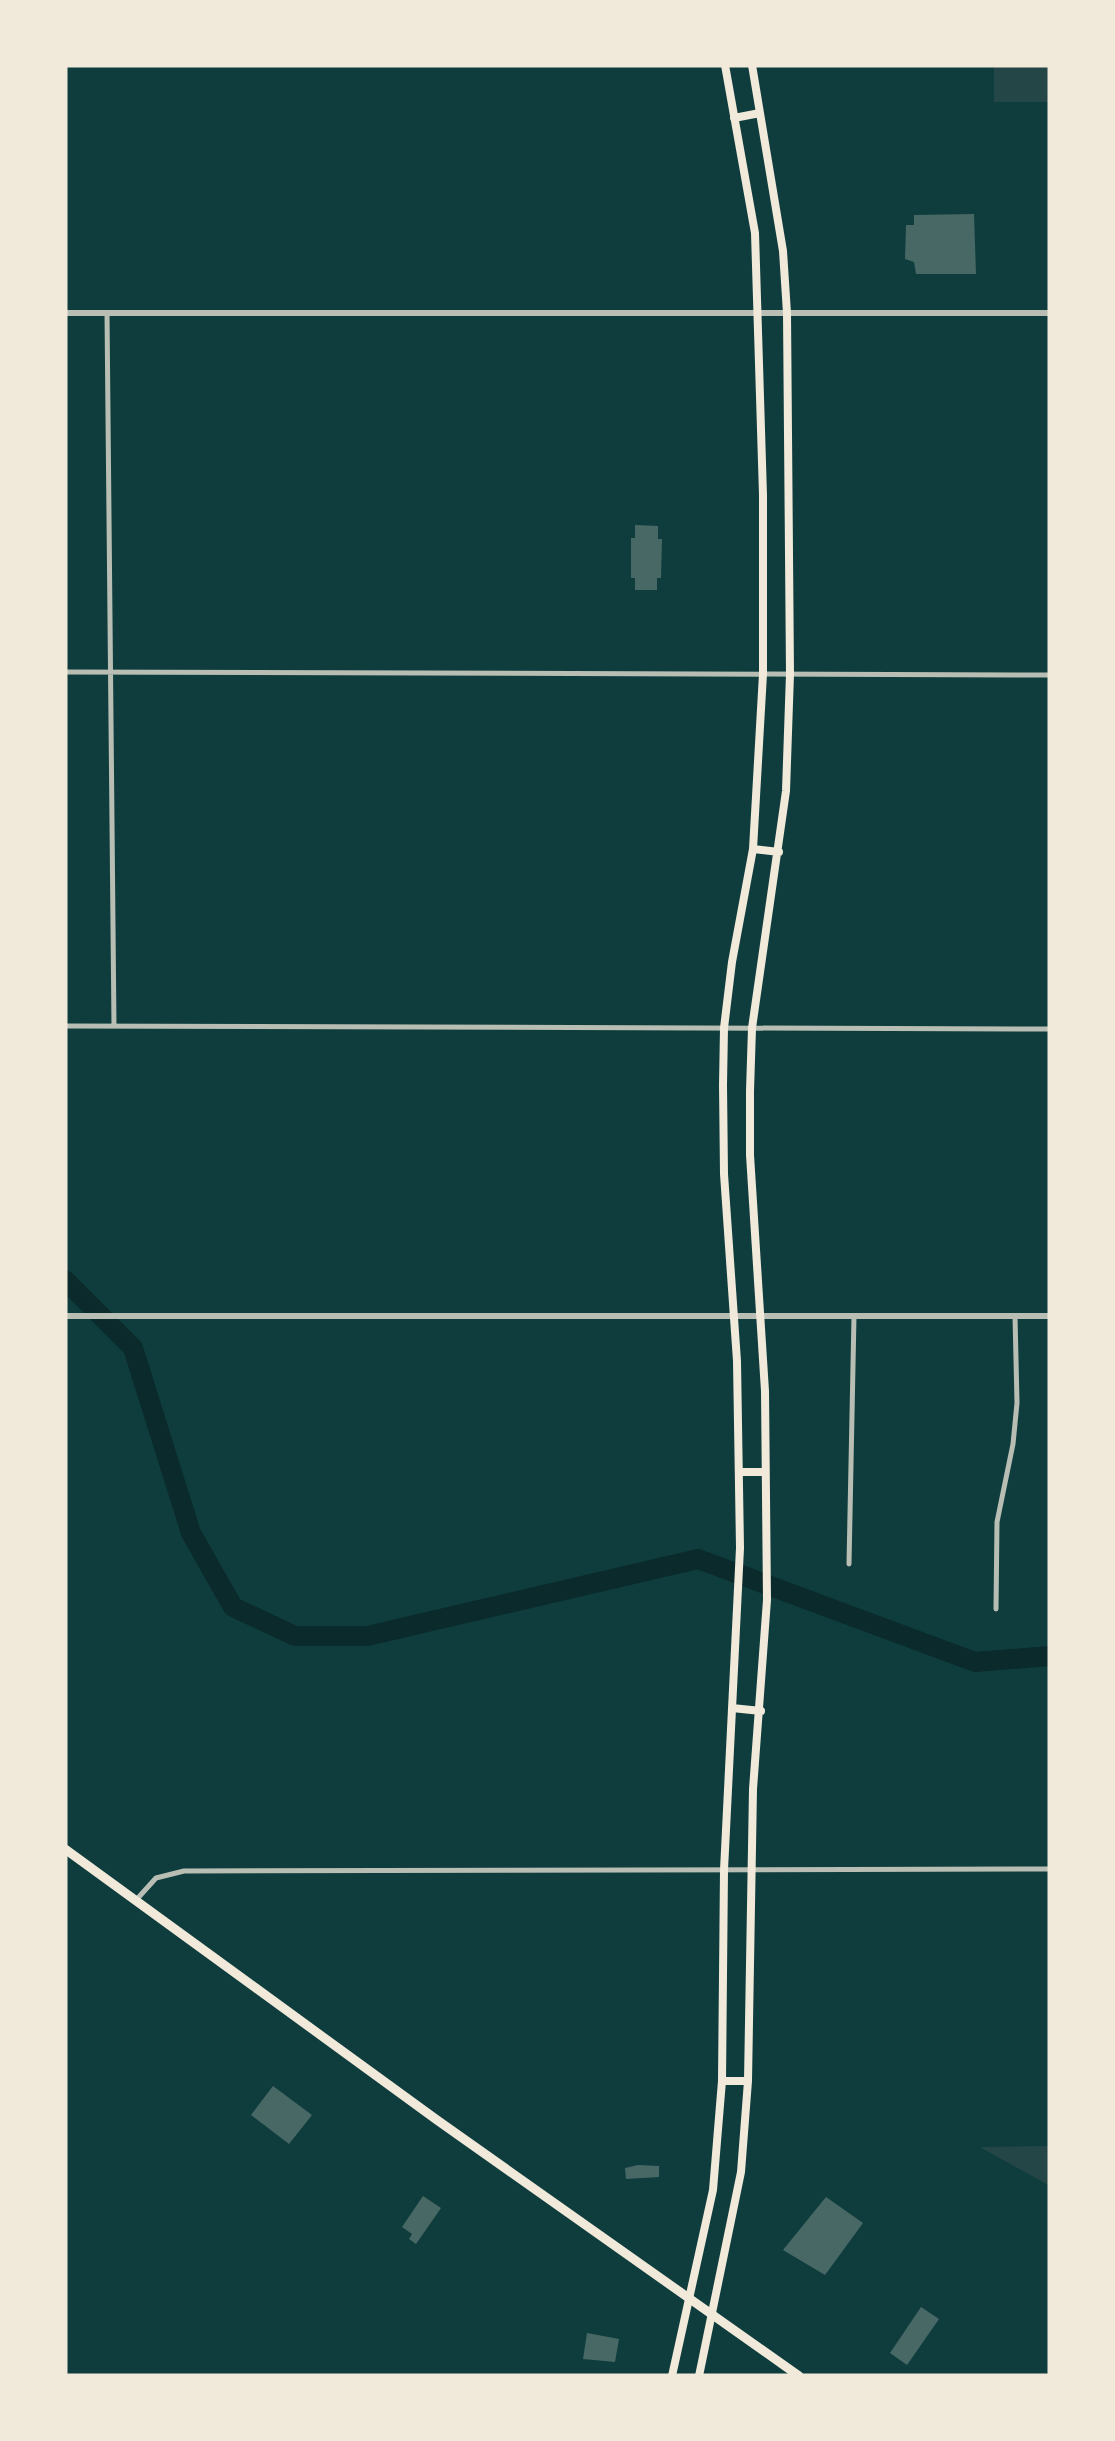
<svg xmlns="http://www.w3.org/2000/svg" width="1115" height="2441" viewBox="0 0 1115 2441" font-family="Helvetica,sans-serif">
<style>
.green{fill:#244646}
.lines{fill:none;stroke-linecap:round;stroke-linejoin:round}
.river{stroke:#0a2a2b;stroke-width:20}
.building{fill:#486865}
.minor{stroke:#b8beb3;stroke-width:5}
.tertiary{stroke:#b8beb3;stroke-width:6}
.secondary{stroke:#f1e9da;stroke-width:8}
.primary{stroke:#f1e9da;stroke-width:9}
</style>
<rect width="100%" height="100%" fill="#0f3d3e"/>
<path class="green" d="M 994,65 L 1050,65 L 1050,102 L 994,102 Z
M 1050,2146 L 1050,2186 L 980,2147 Z"/>
<g class="lines">
<path class="river" d="M 65,1280 L 133,1348 L 191,1533 L 233,1607 L 295,1636 L 367,1636 L 698,1559 L 975,1662 L 1050,1656"/>
</g>
<path class="building" d="M 974,214 L 976,274 L 916,274 L 914,262 L 905,259 L 906,225 L 914,225 L 914,215 Z
M 635,525 L 658,526 L 658,539 L 662,539 L 661,578 L 657,578 L 657,590 L 635,590 L 635,578 L 631,578 L 631,538 L 635,538 Z
M 273,2086 L 312,2115 L 289,2144 L 251,2115 Z
M 638,2165 L 659,2166 L 659,2177 L 626,2179 L 625,2168 Z
M 423,2196 L 441,2208 L 416,2244 L 409,2239 L 412,2234 L 402,2227 Z
M 826,2197 L 863,2223 L 825,2275 L 783,2250 Z
M 921,2307 L 939,2319 L 907,2365 L 890,2353 Z
M 587,2333 L 619,2339 L 615,2362 L 583,2359 Z"/>
<g class="lines">
<path class="minor" d="M 107,313 L 114,1026
M 65,672 L 1050,675
M 65,1026 L 1050,1029
M 849,1564 L 854,1316
M 996,1609 L 997,1522 L 1013,1444 L 1017,1403 L 1015,1316
M 137,1899 L 156,1878 L 184,1871 L 1050,1869"/>
<path class="tertiary" d="M 65,313 L 1050,313
M 65,1316 L 1050,1316"/>
<path class="secondary" d="M 734,118 L 760,113
M 753,849 L 779,852
M 739,1472 L 765,1472
M 732,1708 L 761,1711
M 722,2081 L 748,2081
M 672,2376 L 713,2190 L 722,2081 L 724,1870 L 740,1548 L 737,1361 L 724,1174 L 723,1085 L 724,1028 L 732,962 L 753,849 L 763,674 L 763,495 L 755,233 L 725,65
M 699,2376 L 741,2172 L 748,2081 L 753,1789 L 767,1600 L 765,1391 L 750,1155 L 750,1091 L 752,1028 L 786,791 L 790,674 L 787,313 L 783,251 L 752,65"/>
<path class="primary" d="M 65,1849 L 437,2120 L 799,2376"/>
</g>
<rect width="1115" height="2441" fill="none" stroke="#f1e9da" stroke-width="135"/>
</svg>
